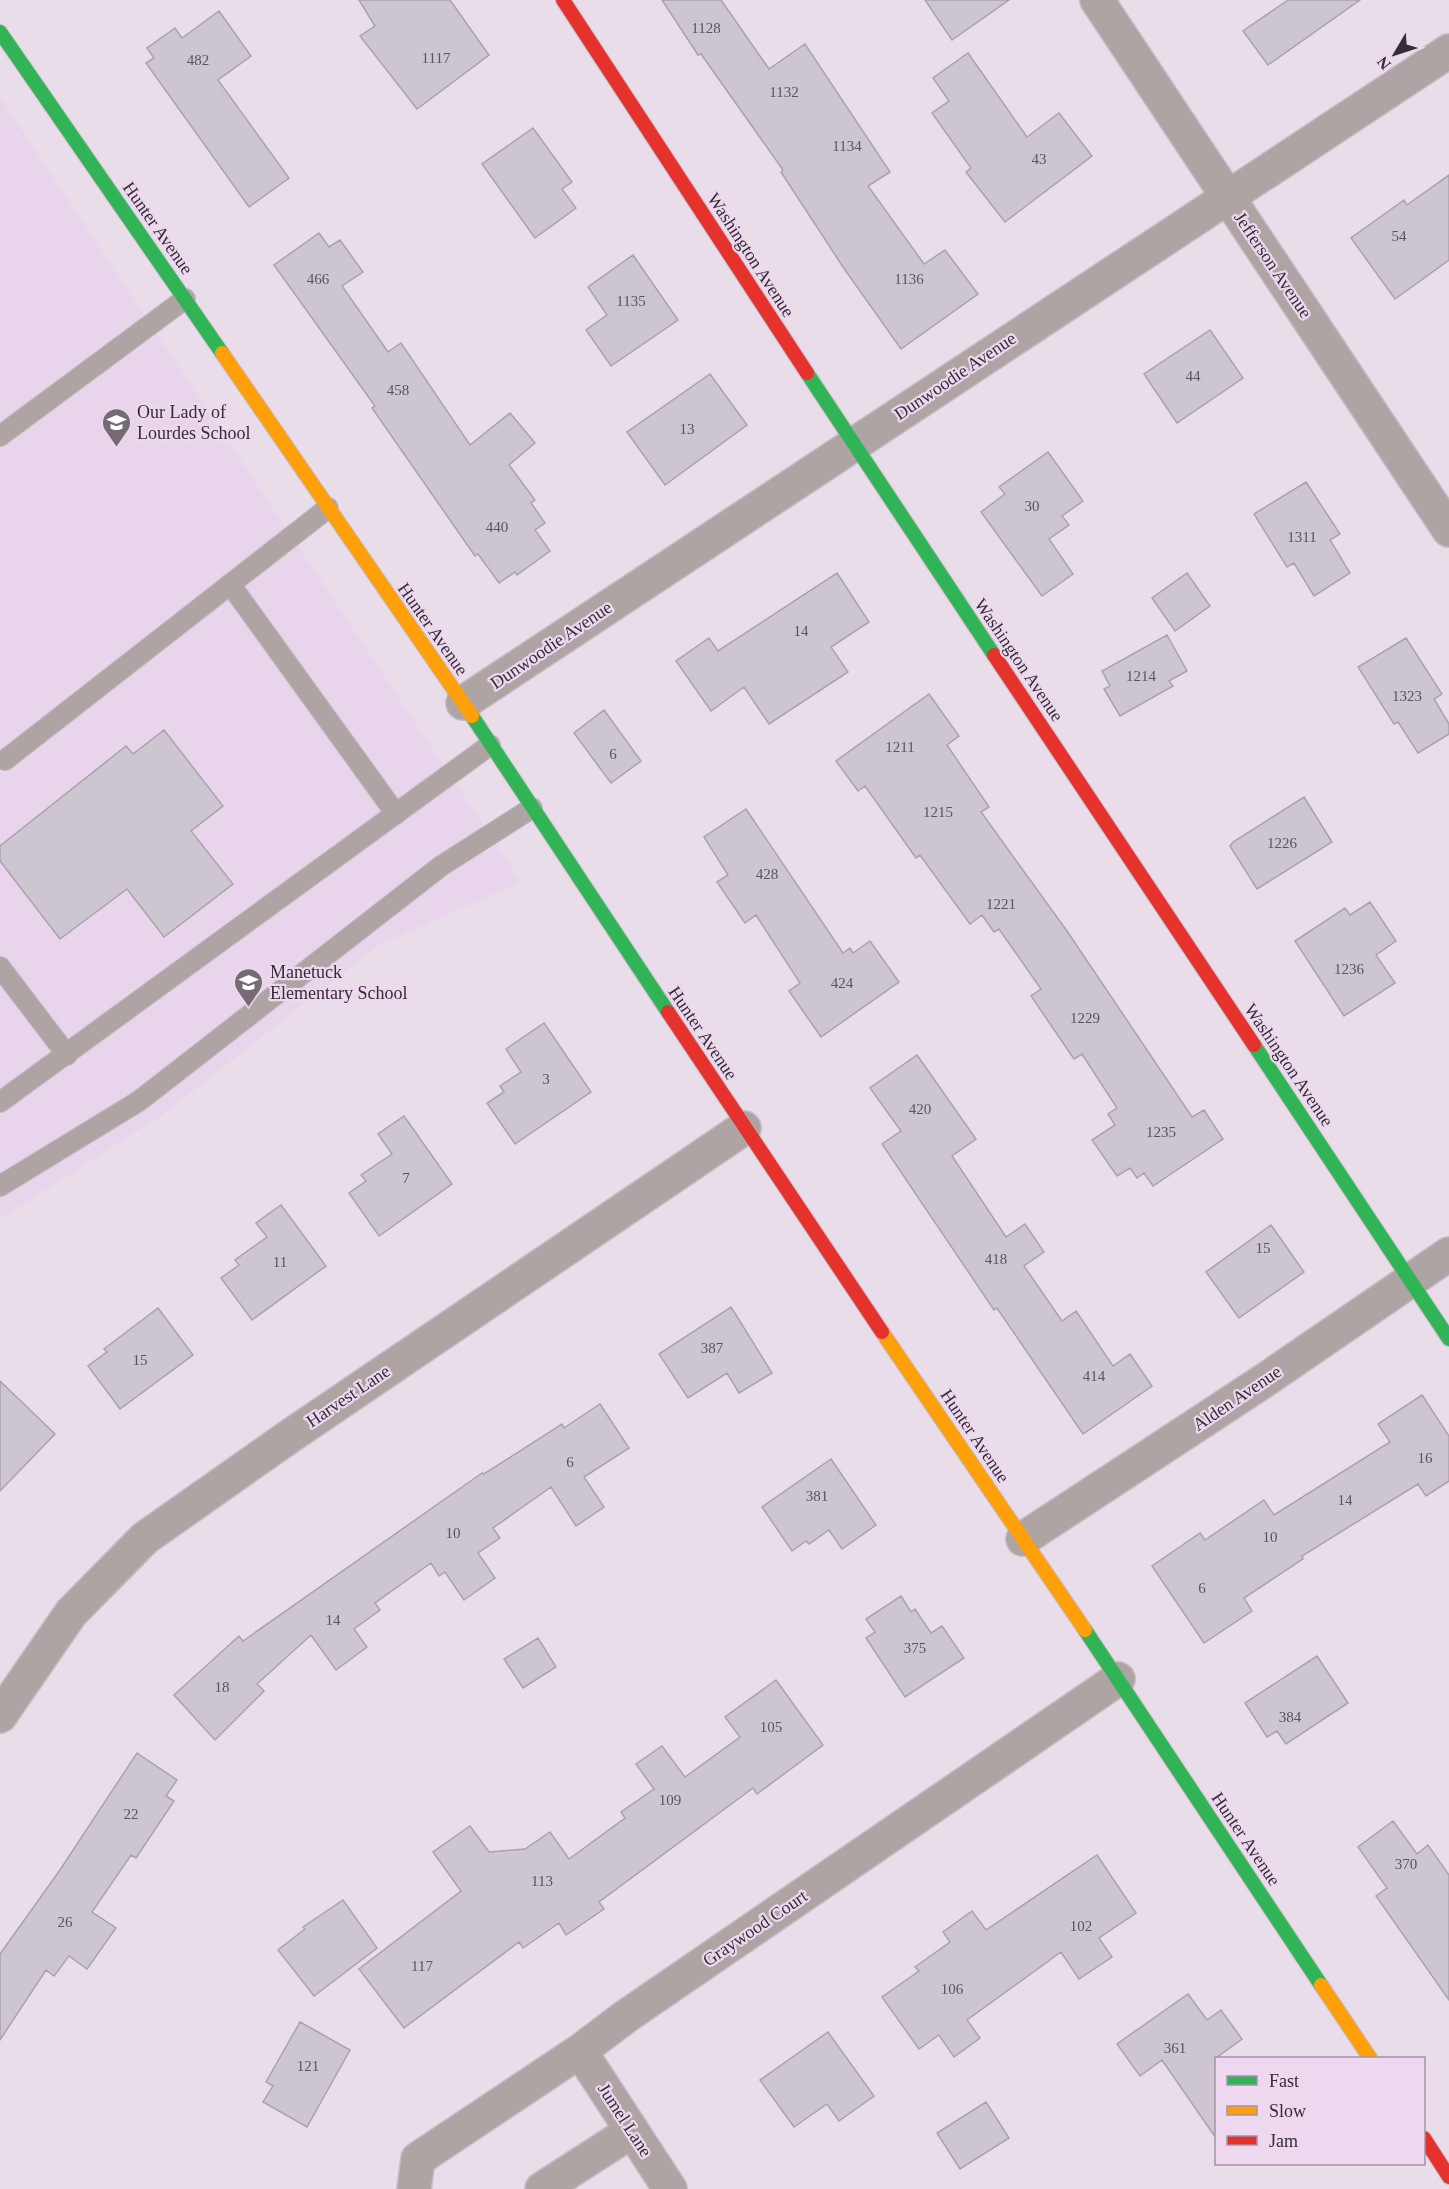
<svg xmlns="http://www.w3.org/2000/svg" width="1449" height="2189" viewBox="0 0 1449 2189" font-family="'Times New Roman',serif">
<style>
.built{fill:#e9d5eb}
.building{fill:#cdc6d1;stroke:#a9a2ac;stroke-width:1.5}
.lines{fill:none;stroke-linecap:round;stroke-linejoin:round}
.lane-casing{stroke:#c4bbc5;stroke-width:22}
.street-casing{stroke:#c4bbc5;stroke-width:36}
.fast-casing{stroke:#c4bbc5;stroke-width:16}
.slow-casing{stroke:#c4bbc5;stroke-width:16}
.jam-casing{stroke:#c4bbc5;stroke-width:16}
.lane{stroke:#aea4a3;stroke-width:20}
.street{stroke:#aea4a3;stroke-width:33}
.fast{stroke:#30b455;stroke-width:14}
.slow{stroke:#ff9f0a;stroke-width:14}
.jam{stroke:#e5322d;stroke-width:14}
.labels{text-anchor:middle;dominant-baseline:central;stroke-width:4.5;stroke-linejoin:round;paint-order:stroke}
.number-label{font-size:15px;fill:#5b535d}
.street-label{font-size:18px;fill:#352d36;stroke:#eed8ef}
.poi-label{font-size:18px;fill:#352d36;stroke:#eed8ef;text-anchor:start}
</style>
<rect width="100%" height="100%" fill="#e9ddea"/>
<path class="built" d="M 0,97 L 521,882 L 379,945 L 161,1116 L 0,1219 Z"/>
<path class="building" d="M 359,0 L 450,0 L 489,55 L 417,109 L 360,36 L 375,26 Z
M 662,0 L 721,0 L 769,69 L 805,44 L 890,172 L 868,186 L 924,264 L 945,250 L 978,294 L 901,349 L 843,267 L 781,172 L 783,170 L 701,54 L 698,55 Z
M 925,0 L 1009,0 L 952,40 Z
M 1288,0 L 1360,0 L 1268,65 L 1243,31 Z
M 219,11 L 251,56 L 218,80 L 289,178 L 249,207 L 146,63 L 154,58 L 147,48 L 175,28 L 182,38 Z
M 968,53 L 1027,137 L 1059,113 L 1092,156 L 1005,222 L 966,172 L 971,168 L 932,113 L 949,101 L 933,78 Z
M 533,128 L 572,182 L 562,189 L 576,208 L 535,238 L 482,164 Z
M 1449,175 L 1449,260 L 1395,299 L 1351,238 L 1404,200 L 1407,205 Z
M 319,233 L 329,247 L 340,240 L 363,272 L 342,286 L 388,352 L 401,343 L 470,445 L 510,413 L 535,443 L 509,465 L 535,500 L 531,503 L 545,523 L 535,530 L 550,551 L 517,575 L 515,572 L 499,583 L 478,554 L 475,556 L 372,408 L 375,406 L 274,265 Z
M 633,255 L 678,320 L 611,366 L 586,330 L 607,315 L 588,287 Z
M 1210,330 L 1243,378 L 1177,423 L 1144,374 Z
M 710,374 L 747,425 L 665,485 L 627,432 Z
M 1048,452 L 1083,501 L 1062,516 L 1069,525 L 1049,539 L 1073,574 L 1042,596 L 981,512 L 1005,494 L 999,487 Z
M 1306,482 L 1340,534 L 1330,540 L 1350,573 L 1314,596 L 1294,563 L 1287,567 L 1254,514 Z
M 837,573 L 869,622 L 831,647 L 848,672 L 769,724 L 744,687 L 711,711 L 676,661 L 709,638 L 718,651 Z
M 1187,573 L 1210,606 L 1175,631 L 1152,598 Z
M 1167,635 L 1187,671 L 1169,681 L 1173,686 L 1120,716 L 1104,689 L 1110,686 L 1102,671 Z
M 1406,638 L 1442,694 L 1434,699 L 1449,724 L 1449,734 L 1418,753 L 1398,722 L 1394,724 L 1358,667 Z
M 929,694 L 959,736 L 947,745 L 989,807 L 981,812 L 1067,931 L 1192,1117 L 1204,1110 L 1223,1139 L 1153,1186 L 1144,1173 L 1137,1178 L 1130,1168 L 1117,1176 L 1092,1140 L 1115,1125 L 1108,1114 L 1117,1108 L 1082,1054 L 1074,1059 L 1031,996 L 1041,989 L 999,929 L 994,932 L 982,915 L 970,924 L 920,855 L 916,858 L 865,786 L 858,791 L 836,761 Z
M 604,710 L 641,761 L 611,783 L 574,733 Z
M 164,730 L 223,806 L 191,831 L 233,884 L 164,937 L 127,889 L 60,939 L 0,861 L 0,846 L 126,746 L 133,754 Z
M 1304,797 L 1332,842 L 1257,889 L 1230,846 L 1233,842 Z
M 746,809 L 843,953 L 850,948 L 853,953 L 870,941 L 899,982 L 821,1037 L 789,991 L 800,983 L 756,915 L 745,923 L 717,882 L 728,875 L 704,837 Z
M 1370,902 L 1396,941 L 1376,955 L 1395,983 L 1344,1016 L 1295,941 L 1345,908 L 1350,915 Z
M 544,1023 L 591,1092 L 515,1144 L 487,1103 L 504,1092 L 500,1086 L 521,1072 L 506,1049 Z
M 917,1055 L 976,1139 L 952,1156 L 1006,1237 L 1025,1224 L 1044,1252 L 1024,1266 L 1062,1321 L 1076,1311 L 1113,1366 L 1130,1354 L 1152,1386 L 1083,1434 L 997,1308 L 994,1310 L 882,1144 L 901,1131 L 870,1088 Z
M 404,1116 L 452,1184 L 379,1236 L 349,1193 L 366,1181 L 361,1175 L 392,1154 L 378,1134 Z
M 281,1205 L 326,1266 L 252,1320 L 221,1278 L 239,1265 L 235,1260 L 267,1237 L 256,1223 Z
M 1271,1225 L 1304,1272 L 1239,1318 L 1206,1272 Z
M 731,1307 L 772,1373 L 739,1393 L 727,1373 L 688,1398 L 659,1354 Z
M 158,1308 L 193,1355 L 120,1409 L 88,1366 L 107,1352 L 104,1349 Z
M 0,1381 L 55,1434 L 0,1491 Z
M 1422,1395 L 1449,1436 L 1449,1481 L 1426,1496 L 1418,1484 L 1302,1556 L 1303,1559 L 1244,1598 L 1252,1611 L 1204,1643 L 1152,1566 L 1200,1533 L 1205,1540 L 1264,1500 L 1274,1515 L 1390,1442 L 1378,1424 Z
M 600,1404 L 629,1448 L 584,1477 L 604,1507 L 576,1526 L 551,1487 L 493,1528 L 500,1538 L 478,1553 L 495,1578 L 464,1600 L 445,1572 L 439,1576 L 431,1563 L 375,1603 L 380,1610 L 354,1629 L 367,1647 L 336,1670 L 311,1635 L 257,1684 L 264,1691 L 215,1740 L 174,1695 L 239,1636 L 243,1641 L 482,1473 L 484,1474 L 562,1424 L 564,1428 Z
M 831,1459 L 876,1525 L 842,1549 L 829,1530 L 809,1544 L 806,1541 L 792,1551 L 762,1507 Z
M 901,1596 L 911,1612 L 915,1609 L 931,1633 L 942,1626 L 964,1658 L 905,1697 L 866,1638 L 875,1632 L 866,1619 Z
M 538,1638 L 556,1667 L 523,1688 L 504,1659 Z
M 1317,1656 L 1348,1703 L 1286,1744 L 1277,1731 L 1267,1737 L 1245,1703 Z
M 776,1680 L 823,1745 L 757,1794 L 753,1788 L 599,1902 L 604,1909 L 566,1935 L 559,1923 L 523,1948 L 519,1942 L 404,2028 L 359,1969 L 461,1891 L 433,1852 L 470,1826 L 489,1852 L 525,1849 L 550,1832 L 569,1859 L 625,1818 L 621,1812 L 654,1789 L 636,1764 L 662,1746 L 685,1777 L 740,1737 L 725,1717 Z
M 137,1753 L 177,1780 L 166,1796 L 174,1801 L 136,1858 L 131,1855 L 92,1912 L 116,1928 L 87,1969 L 69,1956 L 54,1976 L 46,1970 L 0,2040 L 0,1954 L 60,1870 Z
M 1393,1821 L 1417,1854 L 1428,1845 L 1449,1875 L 1449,2000 L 1376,1896 L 1387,1888 L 1358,1847 Z
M 1097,1855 L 1136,1913 L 1099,1938 L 1112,1957 L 1079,1979 L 1061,1952 L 967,2020 L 980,2038 L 954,2057 L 939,2035 L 919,2049 L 882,1997 L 919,1971 L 915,1967 L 950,1942 L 943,1932 L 972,1911 L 986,1930 Z
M 343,1900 L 377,1948 L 314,1996 L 278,1950 L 305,1929 L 303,1927 Z
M 1188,1994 L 1207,2020 L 1221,2010 L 1242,2039 L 1216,2058 L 1216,2138 L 1162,2060 L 1140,2076 L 1117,2044 Z
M 300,2022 L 350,2050 L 307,2127 L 263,2102 L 273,2086 L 266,2082 Z
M 828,2032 L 874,2096 L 839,2121 L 827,2104 L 794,2127 L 760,2080 Z
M 986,2102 L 1009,2138 L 960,2169 L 937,2133 Z"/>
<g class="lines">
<defs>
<path id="lane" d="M 0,436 L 185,299
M 230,584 L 396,814
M 5,760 L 328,508
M 0,967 L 67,1055
M 0,1102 L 490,745
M 0,1186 L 139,1101 L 441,866 L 532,808"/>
<path id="street" d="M 1097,0 L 1449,530
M 463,703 L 1449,51
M 1023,1539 L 1265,1380 L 1449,1254
M 0,1716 L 71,1613 L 145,1538 L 290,1436 L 744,1128
M 580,2051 L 670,2189
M 414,2189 L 418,2159 L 580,2051 L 625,2017 L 1118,1679
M 542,2189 L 632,2131"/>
<path id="fast" d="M 0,32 L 222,353
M 807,373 L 994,655
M 472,716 L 668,1012
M 1254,1045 L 1449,1339
M 1085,1630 L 1321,1985"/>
<path id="slow" d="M 222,353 L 472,716
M 882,1332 L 1085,1630
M 1321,1985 L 1370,2058"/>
<path id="jam" d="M 563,0 L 807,373
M 994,655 L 1254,1045
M 668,1012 L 882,1332
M 1424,2138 L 1449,2177"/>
</defs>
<use href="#lane" class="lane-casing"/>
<use href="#street" class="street-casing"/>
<use href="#fast" class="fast-casing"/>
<use href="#slow" class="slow-casing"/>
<use href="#jam" class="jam-casing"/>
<use href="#lane" class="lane"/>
<use href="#street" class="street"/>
<use href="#fast" class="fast"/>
<use href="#slow" class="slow"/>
<use href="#jam" class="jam"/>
</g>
<defs>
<symbol id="school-pin" viewBox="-11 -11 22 30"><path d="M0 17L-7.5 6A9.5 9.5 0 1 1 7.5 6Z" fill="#746b75" stroke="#eed8ef"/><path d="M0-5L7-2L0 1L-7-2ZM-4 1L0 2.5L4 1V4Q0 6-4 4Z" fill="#fff"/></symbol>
</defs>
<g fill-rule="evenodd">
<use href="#school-pin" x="100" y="406" width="33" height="45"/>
<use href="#school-pin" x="232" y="966" width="33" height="45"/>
</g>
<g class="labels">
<g class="number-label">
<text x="706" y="28">1128</text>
<text x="436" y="58">1117</text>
<text x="198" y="60">482</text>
<text x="784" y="92">1132</text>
<text x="847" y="146">1134</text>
<text x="1039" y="159">43</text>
<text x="1399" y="236">54</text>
<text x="318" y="279">466</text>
<text x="909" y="279">1136</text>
<text x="631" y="301">1135</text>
<text x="1193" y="376">44</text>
<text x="398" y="390">458</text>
<text x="687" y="429">13</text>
<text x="1032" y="506">30</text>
<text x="497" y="527">440</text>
<text x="1302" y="537">1311</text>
<text x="801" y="631">14</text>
<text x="1141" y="676">1214</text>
<text x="1407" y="696">1323</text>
<text x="900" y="747">1211</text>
<text x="613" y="754">6</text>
<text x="938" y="812">1215</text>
<text x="1282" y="843">1226</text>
<text x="767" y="874">428</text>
<text x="1001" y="904">1221</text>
<text x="1349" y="969">1236</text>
<text x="842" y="983">424</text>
<text x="1085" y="1018">1229</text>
<text x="546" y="1079">3</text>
<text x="920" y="1109">420</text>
<text x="1161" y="1132">1235</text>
<text x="406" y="1178">7</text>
<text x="1263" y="1248">15</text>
<text x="996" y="1259">418</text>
<text x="280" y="1262">11</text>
<text x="712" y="1348">387</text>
<text x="140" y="1360">15</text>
<text x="1094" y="1376">414</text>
<text x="1425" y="1458">16</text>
<text x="570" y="1462">6</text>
<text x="817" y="1496">381</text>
<text x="1345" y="1500">14</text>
<text x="453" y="1533">10</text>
<text x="1270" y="1537">10</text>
<text x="1202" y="1588">6</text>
<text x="333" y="1620">14</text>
<text x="915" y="1648">375</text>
<text x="222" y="1687">18</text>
<text x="1290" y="1717">384</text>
<text x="771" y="1727">105</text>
<text x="670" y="1800">109</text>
<text x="131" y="1814">22</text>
<text x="1406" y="1864">370</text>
<text x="542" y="1881">113</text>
<text x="65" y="1922">26</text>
<text x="1081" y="1926">102</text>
<text x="422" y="1966">117</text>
<text x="952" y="1989">106</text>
<text x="1175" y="2048">361</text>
<text x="308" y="2066">121</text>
</g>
<g class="street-label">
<text transform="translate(158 228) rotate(55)">Hunter Avenue</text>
<text transform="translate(751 255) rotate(57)">Washington Avenue</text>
<text transform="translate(1273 265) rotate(56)">Jefferson Avenue</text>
<text transform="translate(955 376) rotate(-34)">Dunwoodie Avenue</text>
<text transform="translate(433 629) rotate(55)">Hunter Avenue</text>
<text transform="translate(551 645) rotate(-34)">Dunwoodie Avenue</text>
<text transform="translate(1019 660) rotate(56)">Washington Avenue</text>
<text transform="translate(703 1033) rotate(56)">Hunter Avenue</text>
<text transform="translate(1289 1065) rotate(56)">Washington Avenue</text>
<text transform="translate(348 1396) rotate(-34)">Harvest Lane</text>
<text transform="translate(1237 1398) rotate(-34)">Alden Avenue</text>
<text transform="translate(975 1436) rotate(56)">Hunter Avenue</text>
<text transform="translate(1246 1839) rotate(56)">Hunter Avenue</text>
<text transform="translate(755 1928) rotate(-34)">Graywood Court</text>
<text transform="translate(625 2120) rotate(57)">Jumel Lane</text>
</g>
<g class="poi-label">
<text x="137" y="412">Our Lady of<tspan x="137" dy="21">Lourdes School</tspan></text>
<text x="270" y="972">Manetuck<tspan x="270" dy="21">Elementary School</tspan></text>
</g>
</g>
<rect x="1215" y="2057" width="210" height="108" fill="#eed8ef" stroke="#a494a5" stroke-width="1.5"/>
<rect x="1227" y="2076" width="30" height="9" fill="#30b455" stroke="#a494a5" stroke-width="1.5"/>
<text x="1269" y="2087" font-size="18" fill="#352d36">Fast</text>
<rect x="1227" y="2106" width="30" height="9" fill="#ff9f0a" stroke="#a494a5" stroke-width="1.5"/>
<text x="1269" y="2117" font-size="18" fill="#352d36">Slow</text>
<rect x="1227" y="2136" width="30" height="9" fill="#e5322d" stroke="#a494a5" stroke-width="1.5"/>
<text x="1269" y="2147" font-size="18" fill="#352d36">Jam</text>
<g transform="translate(1395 54) rotate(231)" stroke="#eed8ef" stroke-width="4.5" paint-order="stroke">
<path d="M0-4.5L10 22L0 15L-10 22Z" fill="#352d36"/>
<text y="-9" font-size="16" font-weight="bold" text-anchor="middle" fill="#352d36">N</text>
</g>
</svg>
